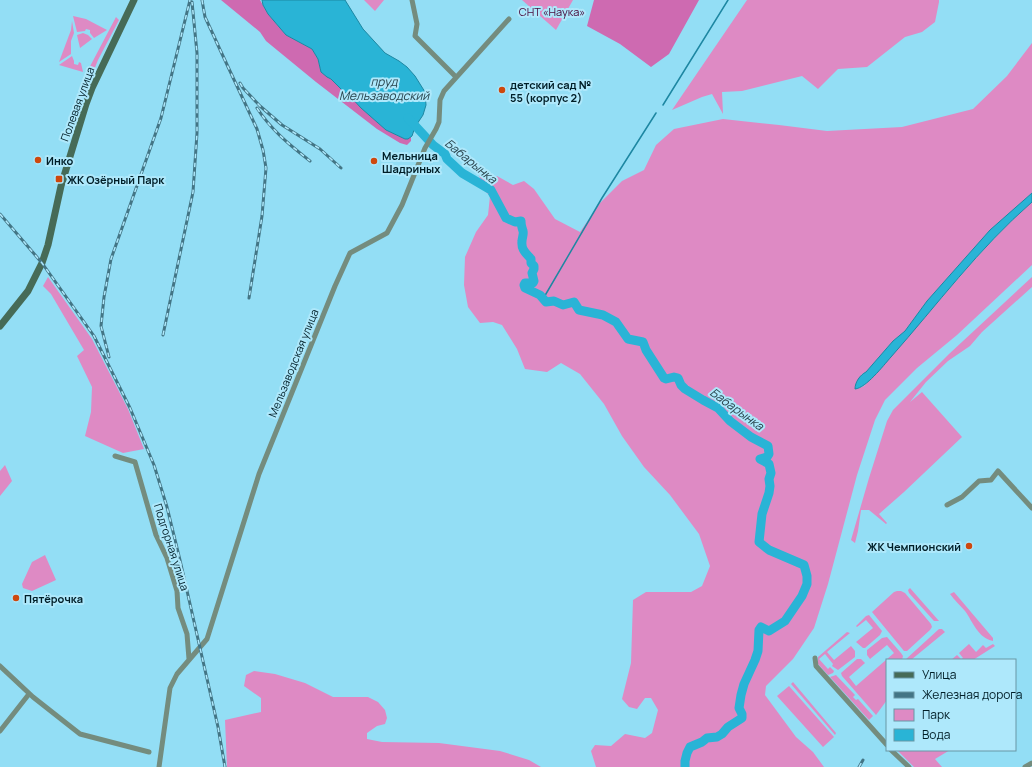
<svg xmlns="http://www.w3.org/2000/svg" width="1032" height="767" viewBox="0 0 1032 767" font-family="Manrope,sans-serif">
<style>
.green{fill:#de8ac4}
.forest{fill:#ce6ab1}
.water{fill:#29b4d6;stroke:#1d87a2}
.lines{fill:none;stroke-linecap:round;stroke-linejoin:round}
.stream{stroke:#1d87a2;stroke-width:1.5}
.river{stroke:#29b4d6;stroke-width:9}
.street{stroke:#748c7e;stroke-width:5}
.secondary{stroke:#466b57;stroke-width:7}
.rail-casing{stroke:#437585;stroke-width:3}
.rail{stroke:#aee8fb;stroke-width:1.5;stroke-dasharray:4.5;stroke-linecap:butt}
.poi-dot{fill:#ce480d;stroke:#aee8fb;stroke-width:1.5}
.labels{text-anchor:middle;dominant-baseline:central;stroke-width:4;stroke-linejoin:round;paint-order:stroke}
.park-label{font-size:11px;fill:#48093a;stroke:#aee8fb}
.poi-label{font-size:11px;font-weight:bold;fill:#001e27;stroke:#aee8fb;text-anchor:start}
.street-label{font-size:11px;fill:#001e27;stroke:#aee8fb}
.water-label{font-size:12px;font-style:italic;fill:#28434c;stroke:#aee8fb}
</style>
<rect width="100%" height="100%" fill="#93def5"/>
<path class="green" d="M 364,0 L 384,0 L 375,11 Z
M 522,0 L 573,0 L 556,30 Z
M 747,0 L 939,0 L 939,2 L 935,22 L 922,32 L 905,37 L 867,67 L 838,69 L 818,89 L 802,76 L 742,91 L 722,92 L 723,114 L 712,94 L 702,97 L 672,110 Z
M 73,16 L 86,19 L 107,30 L 94,38 L 90,33 L 90,30 L 86,29 L 85,31 L 77,32 Z
M 116,17 L 119,20 L 98,60 L 84,95 L 82,97 L 78,96 L 86,74 Z
M 72,21 L 74,33 L 71,41 L 71,54 L 59,62 L 71,30 Z
M 83,33 L 88,35 L 92,39 L 80,48 L 77,35 Z
M 1032,43 L 1032,193 L 990,230 L 927,301 L 905,331 L 893,341 L 866,372 L 862,374 L 857,389 L 864,386 C 889,358 914,330 938,302 C 968,267 997,233 1032,202 L 1032,265 L 957,335 L 917,368 L 885,400 L 875,420 L 857,475 L 828,584 L 814,628 L 793,659 L 766,686 L 765,695 L 796,737 L 813,752 L 824,767 L 596,767 L 591,751 L 595,745 L 611,746 L 625,734 L 645,738 L 652,733 L 658,710 L 651,698 L 645,698 L 637,709 L 629,707 L 622,699 L 631,663 L 633,600 L 646,592 L 691,592 L 702,586 L 710,566 L 699,534 L 670,495 L 644,467 L 622,436 L 604,404 L 580,374 L 561,363 L 547,372 L 525,369 L 517,349 L 502,325 L 493,322 L 480,323 L 468,307 L 464,285 L 465,257 L 476,232 L 488,215 L 490,196 L 483,189 L 479,175 L 489,178 L 497,176 L 513,185 L 524,181 L 534,189 L 555,219 L 580,232 L 600,203 L 622,181 L 644,170 L 656,145 L 674,129 L 723,119 L 779,125 L 827,131 L 902,127 L 973,109 L 1007,76 Z
M 72,56 L 74,61 L 74,64 L 78,65 L 79,62 L 81,63 L 83,72 L 59,65 Z
M 48,277 L 92,339 L 128,409 L 144,449 L 123,453 L 85,436 L 91,412 L 92,387 L 77,356 L 84,350 L 51,294 L 43,286 Z
M 1032,277 L 1032,287 L 982,332 L 970,346 L 948,361 L 926,382 L 910,402 L 922,392 L 962,437 L 904,492 L 879,514 L 887,523 L 886,524 L 869,510 L 861,510 L 858,531 L 855,543 L 851,540 L 869,478 L 887,421 L 893,410 L 949,354 Z
M 5,465 L 12,481 L 0,496 L 0,471 Z
M 45,555 L 56,580 L 32,591 L 23,588 L 22,584 L 32,562 Z
M 910,588 L 939,621 L 934,621 L 909,593 L 908,590 Z
M 897,591 L 901,591 L 905,593 L 931,624 L 932,627 L 930,630 L 907,651 L 904,651 L 872,612 L 894,592 Z
M 954,592 L 993,638 L 993,641 C 978,638 973,622 965,611 C 960,605 954,600 950,594 Z
M 869,615 L 882,631 L 880,635 L 865,648 L 863,648 L 856,642 L 873,628 L 866,620 L 857,627 L 856,626 L 866,616 Z
M 939,629 L 942,629 L 945,632 L 911,660 L 905,660 Z
M 847,632 L 850,633 L 827,652 L 834,660 L 851,646 L 855,651 L 855,657 L 838,670 L 832,666 L 833,664 L 825,654 L 819,659 L 828,669 L 830,667 L 834,671 L 833,673 L 828,675 L 818,664 L 818,657 Z
M 887,637 L 901,653 L 903,656 L 902,660 L 887,660 L 887,700 L 876,715 L 842,676 L 841,673 L 857,659 L 861,659 L 865,663 L 849,677 L 856,686 L 894,653 L 887,645 L 870,659 L 867,655 L 867,650 L 882,638 Z
M 969,644 L 976,652 L 983,645 L 986,648 L 993,644 L 995,646 L 973,660 L 951,660 L 957,655 L 961,659 L 963,658 L 959,653 Z
M 254,671 L 275,674 L 305,683 L 333,697 L 368,697 L 378,702 L 385,710 L 387,718 L 385,724 L 377,726 L 367,733 L 367,739 L 382,742 L 439,743 L 500,751 L 529,760 L 541,767 L 227,767 L 225,720 L 261,712 L 261,698 L 244,686 L 246,675 Z
M 836,675 L 855,695 L 853,697 L 856,700 L 858,699 L 873,716 L 869,720 L 830,677 Z
M 793,682 L 836,733 L 835,735 L 791,684 Z
M 789,686 L 834,737 L 823,747 L 777,696 Z
M 897,750 L 950,750 L 935,759 L 942,767 L 914,767 Z"/>
<path class="forest" d="M 221,0 L 260,0 L 268,14 L 286,35 L 312,49 L 318,59 L 321,72 L 331,79 L 343,91 L 349,95 L 361,108 L 386,130 L 405,139 L 411,137 L 411,141 L 407,145 L 400,143 L 377,129 L 316,82 L 266,41 L 260,32 Z
M 594,0 L 699,0 L 669,54 L 651,67 L 620,44 L 587,26 Z"/>
<path class="water" d="M 262,0 L 345,0 L 363,29 L 385,53 L 399,61 L 407,67 L 415,76 L 425,92 L 426,105 L 423,115 L 415,127 L 412,136 L 408,139 L 405,139 L 386,130 L 361,108 L 349,95 L 343,91 L 331,79 L 327,77 L 321,72 L 318,59 L 312,49 L 286,35 L 268,14 L 263,5 Z
M 1032,193 L 1032,202 C 979,248 937,305 891,357 C 883,366 866,388 855,389 C 855,382 860,375 866,372 L 893,341 L 905,331 L 927,301 L 990,230 Z"/>
<g class="lines">
<path class="stream" d="M 663,105 L 728,0
M 543,299 L 602,198 L 656,113"/>
<path class="river" d="M 408,118 L 433,145 L 445,154 L 447,159 L 462,173 L 491,190 L 506,218 L 515,222 L 521,221 C 521,226 522,227 523,231 C 524,234 522,238 522,241 C 521,250 526,253 531,259 L 531,263 L 534,266 L 534,269 L 532,273 L 534,281 L 533,283 L 525,283 L 524,285 L 525,288 L 540,295 L 546,302 L 554,301 L 563,305 L 574,302 L 579,310 L 603,315 L 616,322 L 628,339 L 643,342 L 646,350 L 664,378 L 666,379 L 674,377 L 678,378 L 681,385 L 685,389 L 703,400 L 718,408 L 730,421 L 751,437 L 768,446 L 769,454 L 767,457 L 760,459 L 769,464 L 771,473 L 769,479 L 770,486 L 769,493 L 762,514 L 759,542 L 769,550 L 804,565 L 807,576 L 807,584 L 802,596 L 785,621 L 769,631 L 761,627 L 759,630 L 758,651 L 755,660 L 744,684 L 741,695 L 739,708 L 742,714 L 742,718 L 728,727 L 722,734 L 717,737 L 707,738 L 702,742 L 690,747 L 687,753 L 685,761 L 685,767"/>
<path class="street" d="M 412,0 L 417,24 L 415,36 L 456,77
M 115,456 L 135,462 L 156,535 L 167,558 L 177,591 L 178,608 L 187,634 L 189,659
M 947,505 L 962,497 L 979,481 L 991,480 L 998,471 L 1032,508
M 815,658 L 816,666 L 887,745
M 0,666 L 33,697 L 80,734 L 149,752
M 0,731 L 29,694
M 891,750 L 909,767
M 159,767 L 170,688 L 177,674 L 207,639 L 259,474 L 335,286 L 350,253 L 387,233 L 402,205 L 425,148 L 436,129 L 439,122 L 440,100 L 444,91 L 509,19
M 1025,767 L 1032,763"/>
<path class="secondary" d="M 0,326 L 28,291 L 42,263 L 48,245 L 61,186 L 86,104 L 92,88 L 134,0"/>
<defs>
<path id="rail" d="M 202,0 L 205,17 L 218,45
M 216,41 L 257,129 L 263,150 L 266,168 L 262,216 L 249,298
M 240,83 L 243,88 L 260,106 L 282,125 L 320,149 L 341,168
M 257,108 C 271,130 290,145 310,161
M 0,214 L 42,263 L 94,336 L 130,408 L 154,465 L 167,507 L 180,560 L 218,727 L 225,767
M 163,335 L 193,192 L 197,133 L 197,53 L 192,2
M 109,357 L 101,326 L 104,297 L 111,259 L 161,118 L 190,0
M 859,767 L 863,760"/>
</defs>
<use href="#rail" class="rail-casing"/>
<use href="#rail" class="rail"/>
</g>
<g class="poi-dot">
<circle cx="502" cy="90" r="4"/>
<circle cx="38" cy="160" r="4"/>
<circle cx="374" cy="161" r="4"/>
<rect x="55" y="175" width="8" height="8" rx="2"/>
<circle cx="969" cy="546" r="4"/>
<circle cx="16" cy="598" r="4"/>
</g>
<g class="labels">
<g class="park-label">
<text x="552" y="11">СНТ «Наука»</text>
</g>
<g class="poi-label">
<text x="510" y="84">детский сад №<tspan x="510" dy="13">55 (корпус 2)</tspan></text>
<text x="382" y="155">Мельница<tspan x="382" dy="13">Шадриных</tspan></text>
<text x="46" y="160">Инко</text>
<text x="67" y="179">ЖК Озёрный Парк</text>
<text x="961" y="546" text-anchor="end">ЖК Чемпионский</text>
<text x="24" y="598">Пятёрочка</text>
</g>
<g class="street-label">
<text transform="translate(77 104) rotate(-70)">Полевая улица</text>
<text transform="translate(293 363) rotate(-68)">Мельзаводская улица</text>
<text transform="translate(172 547) rotate(72)">Подгорная улица</text>
</g>
<g class="water-label">
<text x="384" y="81">пруд<tspan x="384" dy="14">Мельзаводский</tspan></text>
<text transform="translate(471 161) rotate(39)">Бабарынка</text>
<text transform="translate(737 409) rotate(36)">Бабарынка</text>
</g>
</g>
<rect x="886" y="659" width="130" height="92" fill="#aee8fb" stroke="#6897a6"/>
<rect x="894" y="672" width="20" height="6" fill="#466b57" stroke="#6897a6"/>
<text x="922" y="679" font-size="12" fill="#001e27">Улица</text>
<rect x="894" y="692" width="20" height="6" fill="#437585" stroke="#6897a6"/>
<text x="922" y="699" font-size="12" fill="#001e27">Железная дорога</text>
<rect x="894" y="709" width="20" height="12" fill="#de8ac4" stroke="#6897a6"/>
<text x="922" y="719" font-size="12" fill="#001e27">Парк</text>
<rect x="894" y="729" width="20" height="12" fill="#29b4d6" stroke="#6897a6"/>
<text x="922" y="739" font-size="12" fill="#001e27">Вода</text>
</svg>
